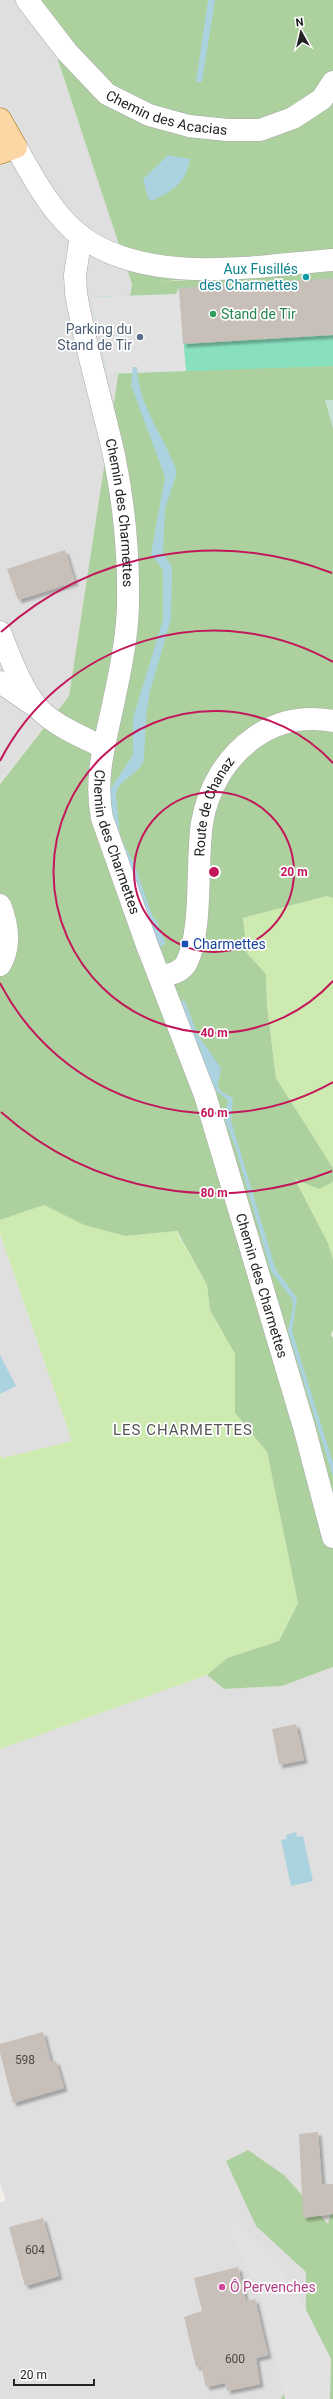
<svg xmlns="http://www.w3.org/2000/svg" width="333" height="2399" viewBox="0 0 333 2399" font-family="Roboto,sans-serif">
<style>
.residential{fill:#e0dfdf}
.grass{fill:#cdebb0}
.forest{fill:#add19e}
.wetland{fill:#c6e0d4}
.pitch{fill:#88e0be}
.parking{fill:#e2e2e2}
.water{fill:#aad3df}
.lines{fill:none;stroke-linecap:round;stroke-linejoin:round}
.stream{stroke:#aad3df;stroke-width:8}
.building{fill:#c7bfb8;filter:url(#shadow)}
.minor-casing{stroke:#a9a9a9;stroke-width:23}
.major-casing{stroke:#a06b00;stroke-width:23}
.minor{stroke:#fff;stroke-width:22}
.major{stroke:#fcd6a4;stroke-width:22}
.ring{fill:none;stroke:#c2185b;stroke-width:2}
.culture-dot{fill:#0f9aa8;stroke:#fff;stroke-width:1.5}
.leisure-dot{fill:#2e9e5b;stroke:#fff;stroke-width:1.5}
.service-dot{fill:#5c6f8a;stroke:#fff;stroke-width:1.5}
.transit-dot{fill:#1a4fb4;stroke:#fff;stroke-width:1.5}
.hotel-dot{fill:#d1479c;stroke:#fff;stroke-width:1.5}
.labels{text-anchor:middle;dominant-baseline:central;stroke-width:3.5;stroke-linejoin:round;paint-order:stroke}
.number-label{font-size:12px;fill:#4b4948}
.street-label{font-size:14px;fill:#222;stroke:#fff}
.culture-label{font-size:14px;fill:#0d838f;stroke:#fff;text-anchor:end}
.leisure-label{font-size:14px;fill:#27864d;stroke:#fff;text-anchor:start}
.service-label{font-size:14px;fill:#4e5e75;stroke:#fff;text-anchor:end}
.transit-label{font-size:14px;fill:#164399;stroke:#fff;text-anchor:start}
.hotel-label{font-size:14px;fill:#b23c85;stroke:#fff;text-anchor:start}
.neighbourhood-label{font-size:15px;letter-spacing:1px;fill:#555;stroke:#fff}
.centre{fill:#c2185b;stroke:#fff;stroke-width:2}
.ring-label{font-size:12px;text-anchor:middle;font-weight:bold;fill:#c2185b;stroke:#fff;stroke-width:3.5;stroke-linejoin:round;paint-order:stroke}
</style>
<defs>
<filter id="shadow"><feDropShadow dx="3.5" dy="3.5" stdDeviation="1" flood-color="#0004"/></filter>
</defs>
<rect width="100%" height="100%" fill="#f2efe9"/>
<path class="residential" d="M 0,0 L 38,0 L 132,284 L 69,696 L 0,783 Z
M 0,1234 L 72,1441 L 3,1458 L 0,1455 Z
M 333,1667 L 333,2399 L 0,2399 L 0,2203 L 6,2200 L 0,2183 L 0,1749 L 207,1675 L 224,1689 L 282,1686 Z"/>
<path class="grass" d="M 327,896 L 333,898 L 333,1168 L 276,1078 L 267,1006 L 266,974 L 247,953 L 243,918 Z
M 295,1178 L 319,1188 L 333,1182 L 333,1259 L 328,1243 Z
M 44,1205 L 84,1225 L 125,1236 L 176,1231 L 207,1285 L 210,1310 L 235,1354 L 235,1413 L 267,1452 L 298,1603 L 279,1641 L 227,1658 L 207,1675 L 0,1749 L 0,1455 L 3,1458 L 72,1441 L 0,1234 L 0,1220 Z"/>
<path class="forest" d="M 38,0 L 333,0 L 333,265 L 158,282 L 333,270 L 333,898 L 327,896 L 243,918 L 247,953 L 266,974 L 267,1006 L 276,1078 L 333,1168 L 333,1182 L 319,1189 L 295,1179 L 328,1243 L 333,1259 L 333,1330 L 331,1335 L 333,1338 L 333,1667 L 282,1686 L 224,1689 L 207,1675 L 227,1658 L 279,1641 L 298,1603 L 267,1452 L 235,1413 L 235,1354 L 210,1310 L 207,1285 L 177,1231 L 125,1236 L 84,1225 L 44,1205 L 0,1220 L 0,784 L 69,696 L 132,284 Z
M 248,2150 L 284,2175 L 328,2224 L 333,2207 L 333,2399 L 281,2399 L 306,2353 L 306,2272 L 256,2226 L 226,2161 Z"/>
<path class="wetland" d="M 325,400 L 333,400 L 333,429 Z"/>
<path class="pitch" d="M 333,278 L 333,366 L 107,374 L 91,297 L 176,294 L 179,288 Z"/>
<path class="parking" d="M 179,288 L 186,371 L 107,374 L 91,297 L 176,294 Z
M 236,2223 L 280,2267 L 298,2294 L 331,2359 L 330,2399 L 285,2399 L 261,2297 L 228,2230 Z"/>
<path class="water" d="M 208,0 L 215,0 L 202,82 L 196,82 Z
M 168,155 L 190,159 C 187,182 171,193 151,201 L 148,198 L 143,179 Z
M 133,367 L 137,367 C 138,406 165,437 177,472 L 165,509 L 163,553 L 172,567 L 171,619 L 150,691 L 146,716 L 144,759 C 141,774 118,779 116,794 L 120,837 L 134,863 L 157,929 L 153,931 L 134,876 L 117,838 L 108,793 L 133,755 L 133,718 L 163,620 L 163,570 L 151,554 L 165,477 L 131,385 Z
M 184,999 L 198,1035 L 221,1068 C 219,1086 211,1087 233,1098 L 231,1121 L 276,1270 L 297,1298 L 292,1331 L 333,1463 L 333,1477 L 288,1331 L 293,1307 L 292,1299 L 271,1271 L 235,1146 L 225,1121 L 228,1100 L 213,1089 L 201,1059 L 201,1049 L 192,1038 L 179,1007 Z
M 0,1355 L 16,1386 L 0,1394 Z
M 296,1832 L 297,1837 L 303,1836 L 313,1881 L 291,1886 L 281,1840 L 287,1839 L 286,1835 Z"/>
<g class="lines">
<path class="stream" d="M 152,921 L 161,942"/>
</g>
<path class="building" d="M 333,278 L 333,335 L 183,344 L 179,288 Z
M 65,550 L 75,582 L 18,600 L 7,569 Z
M 296,1724 L 304,1760 L 279,1765 L 272,1729 Z
M 43,2032 L 51,2062 L 56,2061 L 64,2088 L 13,2103 L 0,2053 L 0,2044 Z
M 318,2132 L 322,2184 L 333,2184 L 333,2214 L 303,2218 L 299,2134 Z
M 43,2218 L 59,2276 L 25,2286 L 9,2227 Z
M 238,2267 L 246,2301 L 255,2299 L 268,2355 L 256,2358 L 260,2384 L 227,2391 L 225,2383 L 206,2387 L 201,2366 L 196,2367 L 184,2317 L 202,2311 L 194,2278 Z"/>
<g class="lines">
<defs>
<g id="minor">
<path id="s1" d="M 27,0 L 67,52 L 107,94 L 149,115 L 189,126 L 227,130 L 260,130 L 293,118 L 322,99 L 333,82"/>
<path d="M 16,147 C 32,176 54,217 82,237 C 150,286 255,266 333,260"/>
<path id="s2" d="M 81,236 L 75,275 L 76,293 C 85,347 102,401 114,455 C 124,504 129,556 128,606 C 127,639 120,672 113,705 C 105,743 94,778 102,818 L 147,945 L 205,1095 L 304,1427 L 333,1537"/>
<path d="M 0,632 C 9,655 22,691 39,709 C 54,725 84,738 103,747"/>
<path d="M 0,682 L 32,704"/>
<path d="M 0,905 C 8,926 11,946 0,965"/>
<path id="s3" d="M 159,975 C 169,976 182,972 187,962 C 203,927 196,863 202,823 C 208,788 226,757 255,737 C 278,721 305,716 333,721"/>
</g>
<path id="major" d="M 0,119 L 16,147 L 0,153"/>
</defs>
<use href="#minor" class="minor-casing"/>
<use href="#major" class="major-casing"/>
<use href="#minor" class="minor"/>
<use href="#major" class="major"/>
</g>
<g class="ring">
<circle cx="214" cy="872" r="80"/>
<path d="M333 981A161 161 0 1 1 333 763"/>
<path d="M333 1082A241 241 0 0 1 0 983M0 761A241 241 0 0 1 333 662"/>
<path d="M332 1171A321 321 0 0 1 1 1112M1 632A321 321 0 0 1 332 573"/>
</g>
<circle class="culture-dot" cx="306" cy="277" r="4"/>
<circle class="leisure-dot" cx="213" cy="314" r="4"/>
<circle class="service-dot" cx="140" cy="337" r="4"/>
<rect class="transit-dot" x="181" y="940" width="8" height="8" rx="2"/>
<circle class="hotel-dot" cx="222" cy="2287" r="4"/>
<g class="labels">
<g class="number-label">
<text x="25" y="2060">598</text>
<text x="35" y="2250">604</text>
<text x="235" y="2359">600</text>
</g>
<g class="street-label">
<text stroke="none"><textPath href="#s1" startOffset="187">Chemin des Acacias</textPath></text>
<text stroke="none"><textPath href="#s2" startOffset="282">Chemin des Charmettes</textPath></text>
<text stroke="none"><textPath href="#s3" startOffset="192">Route de Chanaz</textPath></text>
<text stroke="none"><textPath href="#s2" startOffset="617">Chemin des Charmettes</textPath></text>
<text stroke="none"><textPath href="#s2" startOffset="1085">Chemin des Charmettes</textPath></text>
</g>
<g class="culture-label">
<text x="298" y="269">Aux Fusillés<tspan x="298" dy="16">des Charmettes</tspan></text>
</g>
<g class="leisure-label">
<text x="221" y="314">Stand de Tir</text>
</g>
<g class="service-label">
<text x="132" y="329">Parking du<tspan x="132" dy="16">Stand de Tir</tspan></text>
</g>
<g class="transit-label">
<text x="193" y="944">Charmettes</text>
</g>
<g class="hotel-label">
<text x="230" y="2287">Ô Pervenches</text>
</g>
<g class="neighbourhood-label">
<text x="183" y="1430">LES CHARMETTES</text>
</g>
</g>
<circle cx="214" cy="872" r="6" class="centre"/>
<g class="ring-label">
<text x="294" y="876">20 m</text>
<text x="214" y="1037">40 m</text>
<text x="214" y="1117">60 m</text>
<text x="214" y="1197">80 m</text>
</g>
<g transform="translate(301 32) rotate(352)" stroke="#ffffff" stroke-width="3" paint-order="stroke">
<path d="M0-3L7 15L0 10L-7 15Z" fill="#222222"/>
<text y="-6" font-size="11" font-weight="bold" text-anchor="middle" fill="#222222">N</text>
</g>
<path d="M14 2379v6h80v-6" fill="none" stroke="#222222" stroke-width="2"/>
<text x="20" y="2379" font-size="12" fill="#222222" stroke="#ffffff" stroke-width="3" paint-order="stroke">20 m</text>
</svg>
